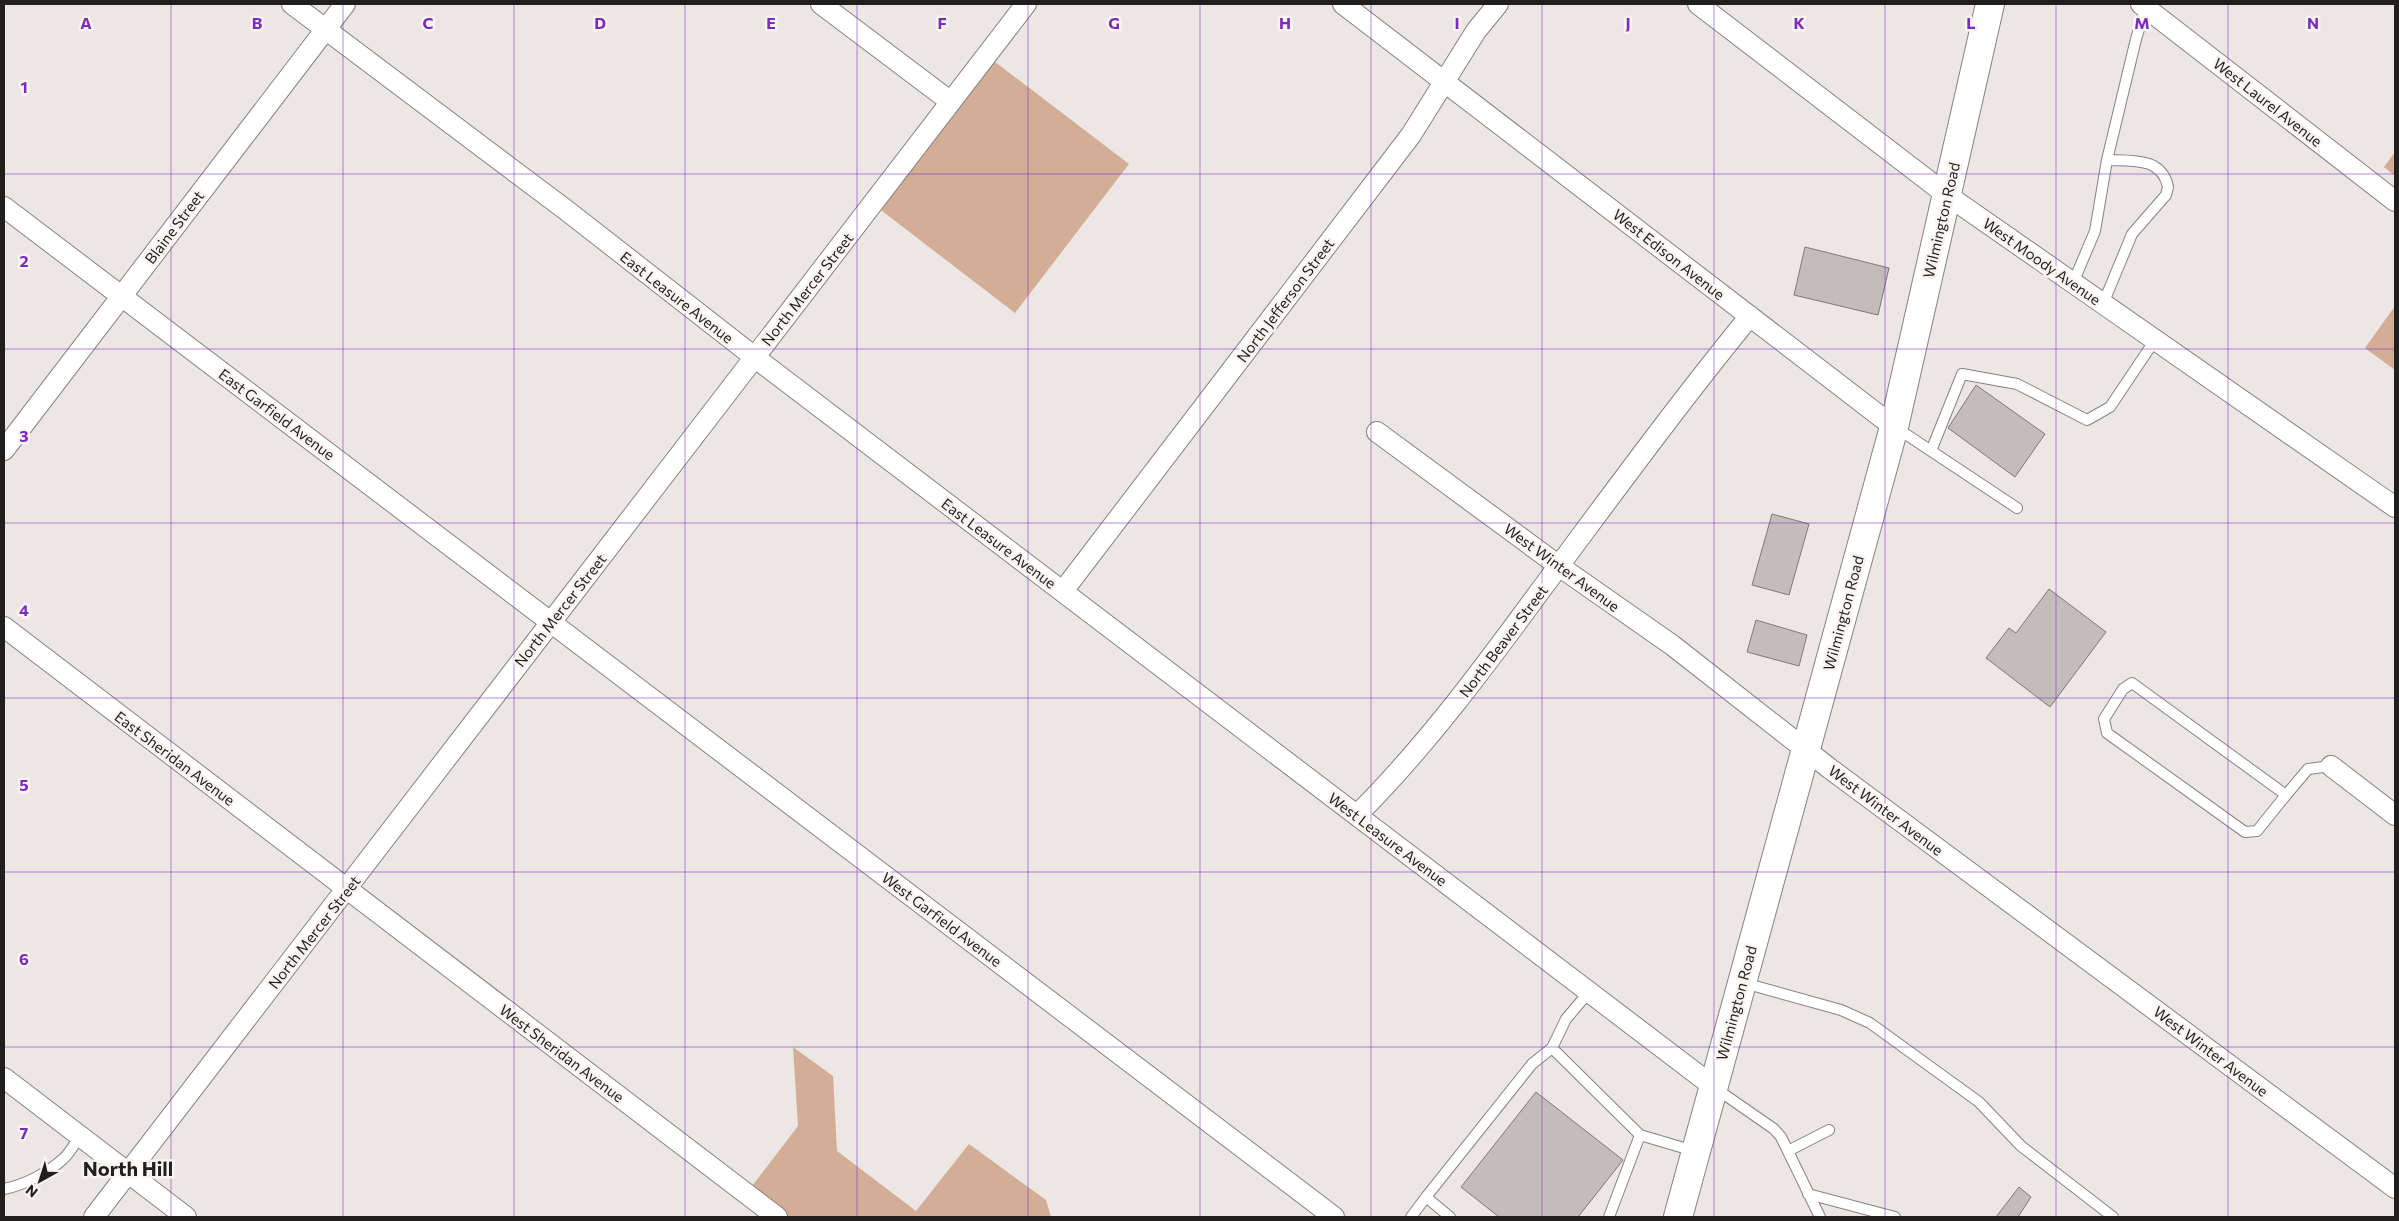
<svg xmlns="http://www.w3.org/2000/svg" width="2399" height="1221" viewBox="0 0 2399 1221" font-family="Commissioner,sans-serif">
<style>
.forest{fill:#d3ad95}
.building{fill:#c2bdba;stroke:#7e7976}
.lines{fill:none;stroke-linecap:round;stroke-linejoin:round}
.lane-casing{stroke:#878380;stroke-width:12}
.street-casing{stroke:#878380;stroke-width:22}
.primary-casing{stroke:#878380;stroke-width:30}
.lane{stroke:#fff;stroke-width:10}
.street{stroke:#fff;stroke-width:20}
.primary{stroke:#fff;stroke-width:28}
.grid{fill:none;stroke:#7b2cbf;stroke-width:1;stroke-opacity:0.55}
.labels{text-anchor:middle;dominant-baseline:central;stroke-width:5;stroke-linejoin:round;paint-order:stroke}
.street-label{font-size:15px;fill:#211f1e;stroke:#faf4f1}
.district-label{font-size:20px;font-weight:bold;fill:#211f1e;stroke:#faf4f1}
.grid-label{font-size:16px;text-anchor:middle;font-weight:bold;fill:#7b2cbf;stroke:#faf4f1;stroke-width:5;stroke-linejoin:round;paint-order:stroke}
</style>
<rect width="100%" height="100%" fill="#ece7e4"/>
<path class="forest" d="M 986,55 L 1129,164 L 1015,313 L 873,204 Z
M 2395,152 L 2395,176 L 2384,167 Z
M 2395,306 L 2395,370 L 2365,348 Z
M 793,1047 L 833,1076 L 837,1151 L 916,1211 L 969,1144 L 1046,1200 L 1051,1217 L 777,1217 L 746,1194 L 798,1126 Z"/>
<path class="building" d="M 1805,247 L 1889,268 L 1878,315 L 1794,295 Z
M 1976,385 L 2045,434 L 2015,477 L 1948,428 Z
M 1772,514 L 1809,524 L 1789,595 L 1752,585 Z
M 2049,589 L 2106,632 L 2050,707 L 1986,658 L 2009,628 L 2016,633 Z
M 1756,620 L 1807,635 L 1799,666 L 1747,652 Z
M 1536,1092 L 1623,1160 L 1578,1217 L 1499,1217 L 1461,1187 Z
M 2019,1187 L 2031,1197 L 2018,1217 L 1996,1217 Z"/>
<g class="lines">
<defs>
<path id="lane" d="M 2073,283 L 2095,231 L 2107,160 L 2136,39 L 2146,7
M 2103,304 L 2132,234 L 2166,195 L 2168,187 C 2162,157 2132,161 2107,160
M 1895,427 L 2017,508
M 1931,451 L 1962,374 L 2017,384 L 2087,420 L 2110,407 L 2155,340
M 2286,795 L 2257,831 L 2245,832 L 2107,733 L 2104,719 L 2123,689 L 2132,683 L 2286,795 L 2308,769 L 2331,766
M 1744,983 L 1841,1010 L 1870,1023 L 1979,1102 L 2021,1146 L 2113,1217
M 1589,992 L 1566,1019 L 1552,1048 L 1640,1135
M 1715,1088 L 1774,1129 L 1781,1137 L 1820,1217
M 1788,1151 L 1829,1130
M 4,1189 C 24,1185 48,1173 63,1159 C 70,1153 75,1143 80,1136
M 1808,1194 L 1895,1217
M 1426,1197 L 1532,1064 L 1552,1048
M 1411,1217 L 1426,1197 L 1450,1217
M 1609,1217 L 1640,1135 L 1694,1151"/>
<path id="street" d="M 292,4 L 566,210 L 766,366 L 1714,1087
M 821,4 L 951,102
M 1343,4 L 1894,427
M 1698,4 L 1947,195 L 2395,507
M 2141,4 L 2395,201
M 4,207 L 1334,1217
M 1377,432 L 1559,566 L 1672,645 L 1829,768 L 2395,1188
M 4,450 L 345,4
M 1063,591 L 1411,135 L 1476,31 L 1498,4
M 4,627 L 777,1217
M 2331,766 L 2395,815
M 1357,815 C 1427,745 1485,666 1543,587 C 1611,496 1678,404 1750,316
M 4,1078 L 186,1217
M 94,1217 L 1026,4"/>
<path id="primary" d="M 1678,1217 L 1894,427 L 1990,4"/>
</defs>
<use href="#lane" class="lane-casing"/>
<use href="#street" class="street-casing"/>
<use href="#primary" class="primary-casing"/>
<use href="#lane" class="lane"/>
<use href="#street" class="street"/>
<use href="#primary" class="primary"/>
</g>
<path class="grid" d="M 171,4 L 171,1217M 343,4 L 343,1217M 514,4 L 514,1217M 685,4 L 685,1217M 857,4 L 857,1217M 1028,4 L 1028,1217M 1200,4 L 1200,1217M 1371,4 L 1371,1217M 1542,4 L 1542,1217M 1714,4 L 1714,1217M 1885,4 L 1885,1217M 2056,4 L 2056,1217M 2228,4 L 2228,1217M 4,174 L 2395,174M 4,349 L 2395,349M 4,523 L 2395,523M 4,698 L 2395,698M 4,872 L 2395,872M 4,1047 L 2395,1047"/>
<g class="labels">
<g class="street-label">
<text transform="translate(2268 102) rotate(38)">West Laurel Avenue</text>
<text transform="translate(1941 220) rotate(-77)">Wilmington Road</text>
<text transform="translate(174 227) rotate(-53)">Blaine Street</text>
<text transform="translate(1669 254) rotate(38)">West Edison Avenue</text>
<text transform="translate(2042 261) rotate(35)">West Moody Avenue</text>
<text transform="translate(807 289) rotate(-52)">North Mercer Street</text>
<text transform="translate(677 297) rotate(38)">East Leasure Avenue</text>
<text transform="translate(1285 300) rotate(-53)">North Jefferson Street</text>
<text transform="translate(277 414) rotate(37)">East Garfield Avenue</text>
<text transform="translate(999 543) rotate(37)">East Leasure Avenue</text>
<text transform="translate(1562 567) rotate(36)">West Winter Avenue</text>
<text transform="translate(560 610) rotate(-52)">North Mercer Street</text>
<text transform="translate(1843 613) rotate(-75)">Wilmington Road</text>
<text transform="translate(1503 641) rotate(-53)">North Beaver Street</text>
<text transform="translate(175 758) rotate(37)">East Sheridan Avenue</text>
<text transform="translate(1886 810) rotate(37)">West Winter Avenue</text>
<text transform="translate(1388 839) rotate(37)">West Leasure Avenue</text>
<text transform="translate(942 919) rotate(37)">West Garfield Avenue</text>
<text transform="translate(314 932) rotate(-52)">North Mercer Street</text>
<text transform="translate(1736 1003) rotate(-75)">Wilmington Road</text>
<text transform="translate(2211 1051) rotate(37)">West Winter Avenue</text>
<text transform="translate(562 1053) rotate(37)">West Sheridan Avenue</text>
</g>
<g class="district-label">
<text x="128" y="1168">North Hill</text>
</g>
</g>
<g class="grid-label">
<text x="86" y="29">A</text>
<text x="257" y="29">B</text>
<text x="428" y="29">C</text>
<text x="600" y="29">D</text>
<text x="771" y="29">E</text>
<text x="942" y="29">F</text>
<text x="1114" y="29">G</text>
<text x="1285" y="29">H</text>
<text x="1457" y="29">I</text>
<text x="1628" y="29">J</text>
<text x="1799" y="29">K</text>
<text x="1971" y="29">L</text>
<text x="2142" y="29">M</text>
<text x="2313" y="29">N</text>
<text x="24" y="93">1</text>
<text x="24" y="267">2</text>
<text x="24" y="442">3</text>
<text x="24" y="616">4</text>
<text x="24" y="791">5</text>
<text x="24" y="965">6</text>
<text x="24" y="1139">7</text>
</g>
<rect width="2399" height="1221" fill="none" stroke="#211f1e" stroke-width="10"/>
<g transform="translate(40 1181) rotate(219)" stroke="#faf4f1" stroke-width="4" paint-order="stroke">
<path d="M0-4L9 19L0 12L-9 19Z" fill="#211f1e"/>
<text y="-8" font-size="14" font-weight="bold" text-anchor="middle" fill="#211f1e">N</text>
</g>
</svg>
